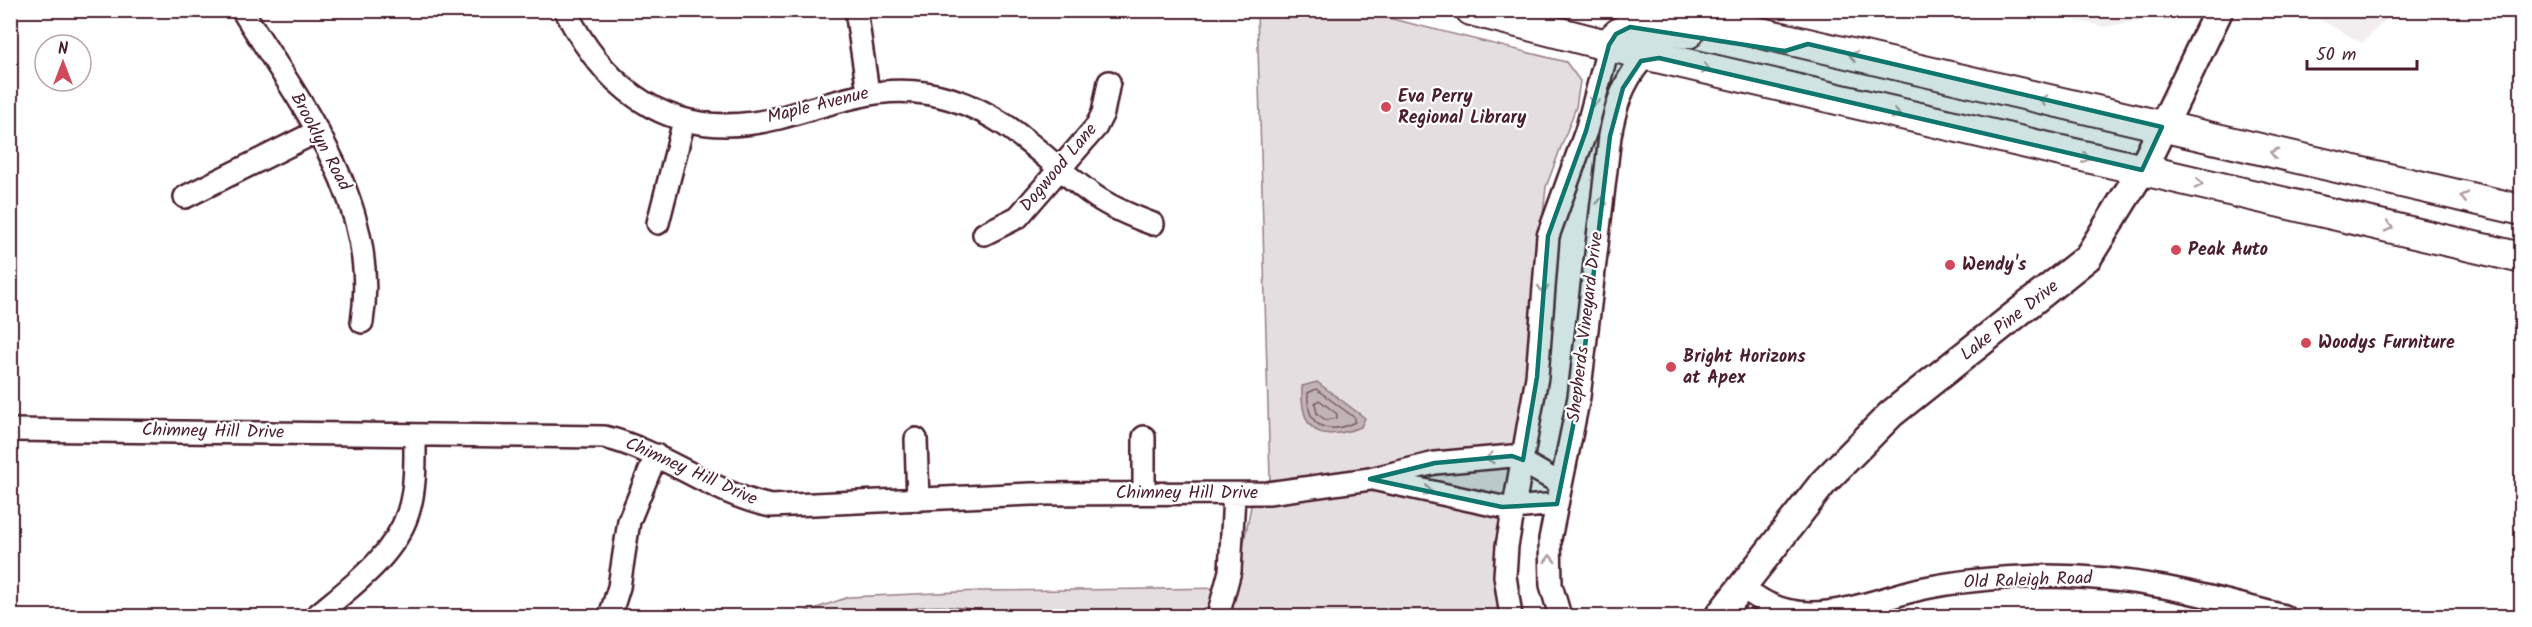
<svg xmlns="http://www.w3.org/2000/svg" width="2532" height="627" viewBox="0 0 2532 627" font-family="Kalam,sans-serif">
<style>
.built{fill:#f2eeef}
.green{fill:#e5dee0;stroke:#987e86;stroke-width:1.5}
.water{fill:#c1b3b6;stroke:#91787e;stroke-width:1.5}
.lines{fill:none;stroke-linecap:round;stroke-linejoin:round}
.shore{stroke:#7a5a63;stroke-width:1.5}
.stream{stroke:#91787e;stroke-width:4.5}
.minor-casing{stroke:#4a1f2b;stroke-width:26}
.major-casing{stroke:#4a1f2b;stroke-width:32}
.highway-casing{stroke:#4a1f2b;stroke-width:34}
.minor{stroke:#fff;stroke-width:21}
.major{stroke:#fff;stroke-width:27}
.highway{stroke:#fff;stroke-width:30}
.oneway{stroke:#ae9aa0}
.marked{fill:#0f766e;fill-opacity:0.2;stroke:#0f766e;stroke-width:4.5;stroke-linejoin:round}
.poi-dot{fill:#d1495b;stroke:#fff;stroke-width:2}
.labels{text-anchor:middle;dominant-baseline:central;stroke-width:4.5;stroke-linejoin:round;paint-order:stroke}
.poi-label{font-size:18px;font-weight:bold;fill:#4a1f2b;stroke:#fff;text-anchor:start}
.street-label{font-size:18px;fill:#4a1f2b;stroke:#fff}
</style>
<rect width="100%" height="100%" fill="#fff"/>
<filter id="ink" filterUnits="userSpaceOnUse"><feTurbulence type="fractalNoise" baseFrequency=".0167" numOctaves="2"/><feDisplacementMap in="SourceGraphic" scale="12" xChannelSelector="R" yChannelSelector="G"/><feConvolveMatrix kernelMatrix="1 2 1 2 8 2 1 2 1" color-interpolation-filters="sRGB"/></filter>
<g filter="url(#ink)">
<path class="built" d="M 2037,11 L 2159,10 L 2159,11 L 2147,19 L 2105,27 Z
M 2318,11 L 2318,10 L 2395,11 L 2362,43 L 2316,17 Z"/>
<path class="green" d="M 1257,11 L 1360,11 L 1566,62 L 1580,81 L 1576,107 L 1546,187 L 1501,616 L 793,616 L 849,597 L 980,591 L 1235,588 L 1251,506 L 1270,479 Z"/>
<path class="water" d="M 1317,382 L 1365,418 L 1361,427 C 1318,443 1300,431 1302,386 Z"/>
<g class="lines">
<path class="shore" d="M 1316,389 L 1355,418 L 1355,422 C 1326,436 1306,426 1308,393 Z
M 1319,400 L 1337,414 L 1337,418 L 1326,420 L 1317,414 L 1315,403 Z"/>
<path class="stream" d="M 900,616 C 923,599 980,613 1007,616"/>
<defs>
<path id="minor" d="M 242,10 C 301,105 381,204 362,322
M 565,10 C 610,99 679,143 779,118 C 840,102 887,79 951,99 C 1015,119 1045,162 1096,197 C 1114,209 1134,217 1153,224
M 856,10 L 868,92
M 185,197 L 318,131
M 658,223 L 684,121
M 984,234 L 1018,217 L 1096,127 L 1103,113 L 1109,82
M 10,430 L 604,437 C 664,451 712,494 771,506 L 1031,494 L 1268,493 L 1370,479 L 1435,463 L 1512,456 L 1561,484
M 916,439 L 918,500
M 1377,480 L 1502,507 L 1513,508 L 1557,504
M 1144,493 L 1144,437
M 1742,588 C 1751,593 1760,600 1769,604 C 1817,627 1873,600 1920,589 C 1961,580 2005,577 2047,576 C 2135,576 2201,594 2284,616
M 316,616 C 349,588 394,557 408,513 C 416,489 415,460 415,435
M 610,616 L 619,587 L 629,521 L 656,455
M 1218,616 L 1230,571 L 1234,495
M 1511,616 L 1505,576 L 1507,546 L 1537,377 L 1548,236 L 1586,131 L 1609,45
M 1560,616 L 1551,585 L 1550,539 L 1579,397 L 1610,136 C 1615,108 1622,84 1641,61 L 1659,58"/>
<path id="major" d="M 1719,616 L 1823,483 L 1891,414 L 2088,257 L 2142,170 L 2219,10"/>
<path id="highway" d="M 1471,10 L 1618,48 L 2522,258
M 1662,10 L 2522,210
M 1609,45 C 1626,16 1660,28 1688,33"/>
</defs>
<use href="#minor" class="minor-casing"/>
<use href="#major" class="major-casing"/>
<use href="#highway" class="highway-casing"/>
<use href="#minor" class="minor"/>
<use href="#major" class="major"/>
<use href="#highway" class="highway"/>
</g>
<defs><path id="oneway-chevron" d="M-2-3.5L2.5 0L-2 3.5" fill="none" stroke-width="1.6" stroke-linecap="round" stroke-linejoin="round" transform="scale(1.5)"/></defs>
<g class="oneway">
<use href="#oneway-chevron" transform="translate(1853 56) rotate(-166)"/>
<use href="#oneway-chevron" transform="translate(1706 69) rotate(13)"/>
<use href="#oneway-chevron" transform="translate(2043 100) rotate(-167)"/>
<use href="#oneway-chevron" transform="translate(1594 102) rotate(104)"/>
<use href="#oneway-chevron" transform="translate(1896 114) rotate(13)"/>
<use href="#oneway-chevron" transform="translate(2274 153) rotate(-167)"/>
<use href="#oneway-chevron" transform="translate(2086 158) rotate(12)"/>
<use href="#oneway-chevron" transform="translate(2199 184) rotate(13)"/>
<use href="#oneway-chevron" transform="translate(2464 197) rotate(-167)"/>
<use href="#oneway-chevron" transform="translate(1602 201) rotate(-85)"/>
<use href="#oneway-chevron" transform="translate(2389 227) rotate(13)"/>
<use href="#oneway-chevron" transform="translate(1543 289) rotate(94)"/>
<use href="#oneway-chevron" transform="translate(1490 458) rotate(174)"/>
<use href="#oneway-chevron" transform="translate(1428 491) rotate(12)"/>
<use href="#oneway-chevron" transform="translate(1550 559) rotate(-90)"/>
</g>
</g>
<path class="marked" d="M 1630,27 L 1785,51 L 1808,44 L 2162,127 L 2142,170 L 1659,58 L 1641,61 L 1623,88 L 1610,136 L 1579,397 L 1557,504 L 1502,507 L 1370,479 L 1435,463 L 1512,456 L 1523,460 L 1537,377 L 1548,236 L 1586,131 L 1609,45 L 1616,34 Z"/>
<g class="poi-dot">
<circle cx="1386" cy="107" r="6"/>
<circle cx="2176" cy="250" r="6"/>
<circle cx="1950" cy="265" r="6"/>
<circle cx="2306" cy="343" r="6"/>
<circle cx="1671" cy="367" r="6"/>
</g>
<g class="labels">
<g class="poi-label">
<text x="1398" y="97">Eva Perry<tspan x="1398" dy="21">Regional Library</tspan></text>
<text x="2188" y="250">Peak Auto</text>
<text x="1962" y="265">Wendy's</text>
<text x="2318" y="343">Woodys Furniture</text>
<text x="1683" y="357">Bright Horizons<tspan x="1683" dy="21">at Apex</tspan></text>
</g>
<g class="street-label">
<text transform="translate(818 106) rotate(-14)">Maple Avenue</text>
<text transform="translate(320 142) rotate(62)">Brooklyn Road</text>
<text transform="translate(1059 168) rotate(-50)">Dogwood Lane</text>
<text transform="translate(2010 321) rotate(-38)">Lake Pine Drive</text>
<text transform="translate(1586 327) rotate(-83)">Shepherds Vineyard Drive</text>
<text transform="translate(213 432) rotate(1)">Chimney Hill Drive</text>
<text transform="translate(691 472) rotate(24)">Chimney Hill Drive</text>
<text x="1187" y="493">Chimney Hill Drive</text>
<text transform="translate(2028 581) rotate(-2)">Old Raleigh Road</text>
</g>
</g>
<rect width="2532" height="627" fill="none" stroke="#fff" stroke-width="36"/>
<rect x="18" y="18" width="2496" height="591" fill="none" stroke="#4a1f2b" stroke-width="2" filter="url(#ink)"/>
<g transform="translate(63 63)"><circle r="28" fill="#ffffff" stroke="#b7a5aa" stroke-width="1.5"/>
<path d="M0-4.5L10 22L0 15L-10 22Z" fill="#d1495b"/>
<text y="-9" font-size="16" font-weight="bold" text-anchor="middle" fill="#4a1f2b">N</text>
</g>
<path d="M2307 60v9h110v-9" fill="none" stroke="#4a1f2b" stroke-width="3"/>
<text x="2316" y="60" font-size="18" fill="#4a1f2b" stroke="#ffffff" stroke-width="4.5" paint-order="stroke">50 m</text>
</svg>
